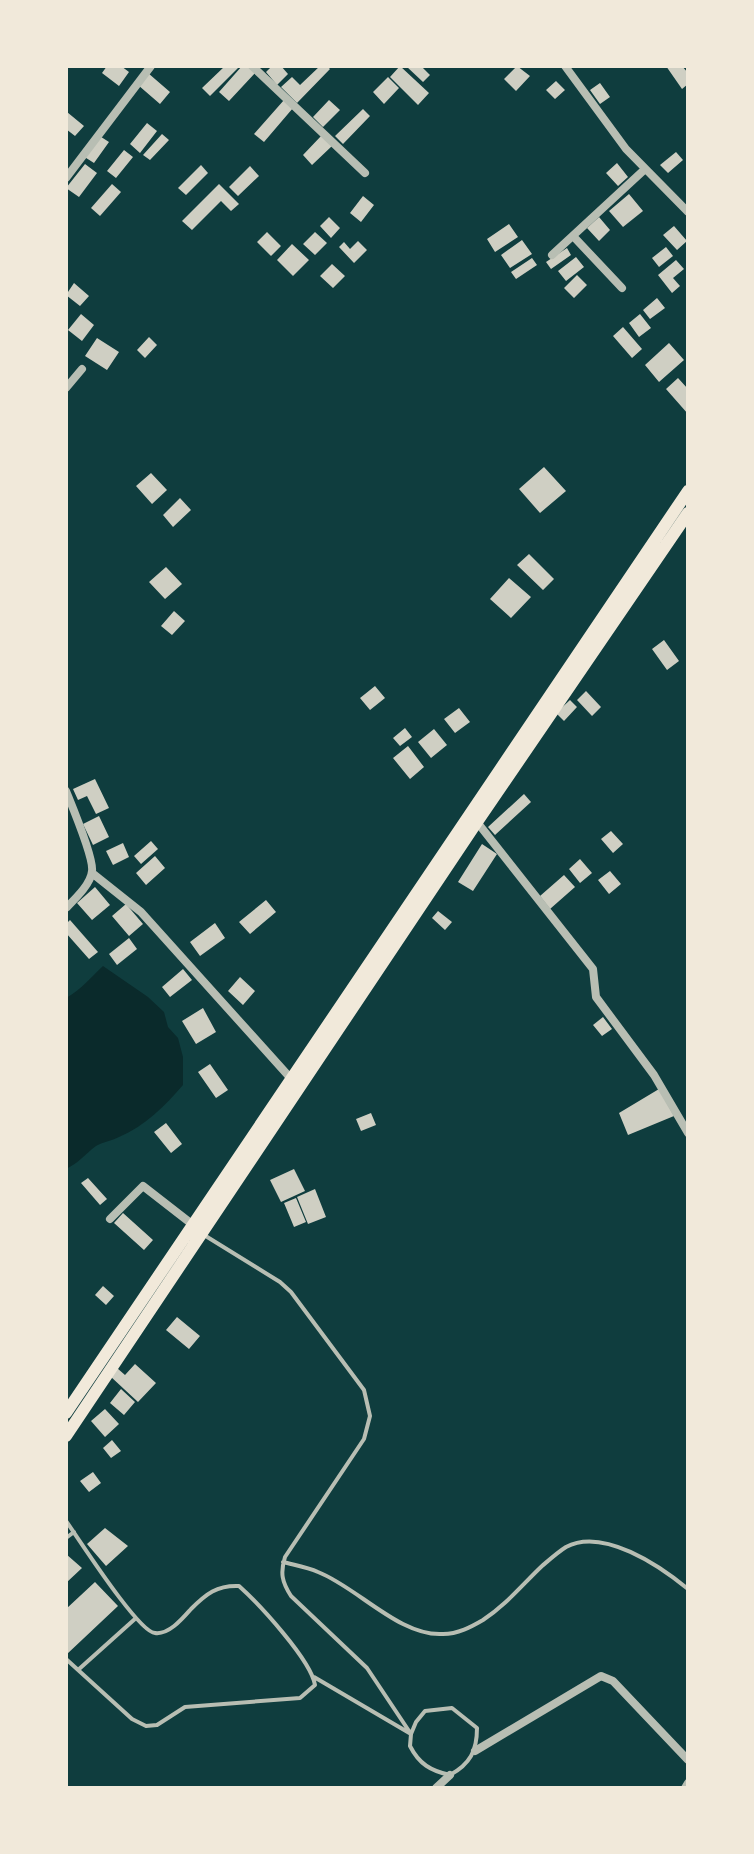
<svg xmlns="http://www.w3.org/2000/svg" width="754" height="1854" viewBox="0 0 754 1854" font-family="Raleway,sans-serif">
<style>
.water{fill:#0a2a2b}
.building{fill:#cfcfc3}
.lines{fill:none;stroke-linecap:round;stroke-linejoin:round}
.service{stroke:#b8beb3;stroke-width:4}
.minor{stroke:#b8beb3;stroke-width:8}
.primary{stroke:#f1e9da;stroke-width:12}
</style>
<rect width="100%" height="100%" fill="#0f3d3e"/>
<path class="water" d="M 103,966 L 148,997 L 164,1012 L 168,1027 L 178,1038 L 183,1057 L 183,1085 C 165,1106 145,1126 119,1137 C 112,1141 102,1142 96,1146 C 85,1154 79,1163 66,1169 L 66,998 C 81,990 90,978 103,966 Z"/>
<path class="building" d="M 107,66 L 121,66 L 129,72 L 119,86 L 102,73 Z
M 225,66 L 240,66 L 210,96 L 202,88 Z
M 242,66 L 249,66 L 256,72 L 229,101 L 219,92 Z
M 272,66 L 281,66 L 288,74 L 277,85 L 266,72 Z
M 320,66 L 327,66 L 330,69 L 297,103 L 281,87 L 292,77 L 300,85 Z
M 400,66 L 429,93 L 418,105 L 390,77 Z
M 406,66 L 421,66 L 430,75 L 423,82 Z
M 517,66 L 530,76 L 516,91 L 504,79 Z
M 666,66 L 682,66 L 688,73 L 688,84 L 682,89 Z
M 148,73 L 170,92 L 160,104 L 138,85 Z
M 388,77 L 399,88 L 384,104 L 373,92 Z
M 556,81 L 565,90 L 555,99 L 546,90 Z
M 600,83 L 610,97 L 600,104 L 590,90 Z
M 284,100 L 293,108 L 264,142 L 254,134 Z
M 329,100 L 340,110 L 323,127 L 313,117 Z
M 363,109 L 370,116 L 343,144 L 335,136 Z
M 67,112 L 84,126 L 75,136 L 66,129 Z
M 147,123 L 157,131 L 140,153 L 130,144 Z
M 162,134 L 169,140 L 150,160 L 143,155 Z
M 98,135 L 109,142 L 94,163 L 83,156 Z
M 322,135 L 332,146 L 312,165 L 303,155 Z
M 124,150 L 133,157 L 116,178 L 107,171 Z
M 676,152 L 683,160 L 668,173 L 660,165 Z
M 617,163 L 628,177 L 618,186 L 606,173 Z
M 85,164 L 97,173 L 79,197 L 66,188 Z
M 201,165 L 208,173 L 186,195 L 178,188 Z
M 250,166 L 259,176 L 238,196 L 229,187 Z
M 112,184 L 121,192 L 100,216 L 91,208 Z
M 219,184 L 239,204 L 231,211 L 221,201 L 192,230 L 182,221 Z
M 629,194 L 643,211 L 623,227 L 609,211 Z
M 363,196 L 374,205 L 361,222 L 350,213 Z
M 329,217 L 340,228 L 331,238 L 320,226 Z
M 599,217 L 610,230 L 599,241 L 587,228 Z
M 509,224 L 518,237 L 495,252 L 487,239 Z
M 674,226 L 687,241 L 677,250 L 663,235 Z
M 267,232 L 281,246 L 271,256 L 257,242 Z
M 315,232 L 327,243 L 315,255 L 303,244 Z
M 522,240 L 532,254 L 510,268 L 501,255 Z
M 358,241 L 367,250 L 354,263 L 339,247 L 344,242 L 350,249 Z
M 292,244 L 309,260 L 293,276 L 277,260 Z
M 666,247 L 673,256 L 659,267 L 652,258 Z
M 567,248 L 571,255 L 551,269 L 546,262 Z
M 576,257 L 584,267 L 566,281 L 558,271 Z
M 532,258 L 537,265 L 516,279 L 511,272 Z
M 676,260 L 684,269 L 673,278 L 680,286 L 672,293 L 658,275 Z
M 332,264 L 345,276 L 333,288 L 320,276 Z
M 577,275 L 587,285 L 574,298 L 564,288 Z
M 74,283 L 89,296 L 80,306 L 66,295 Z
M 657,298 L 665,308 L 650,319 L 643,310 Z
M 81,314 L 94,325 L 82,341 L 68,330 Z
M 640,314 L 651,328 L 639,337 L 629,323 Z
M 623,327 L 642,349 L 632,358 L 613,336 Z
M 149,337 L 157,345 L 145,358 L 137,350 Z
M 97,338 L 119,352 L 107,370 L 85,356 Z
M 669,343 L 684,360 L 659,382 L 645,365 Z
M 678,378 L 688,389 L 688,414 L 666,389 Z
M 544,467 L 566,491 L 540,513 L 519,489 Z
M 151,473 L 167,490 L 152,504 L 136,486 Z
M 180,498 L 191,510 L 173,527 L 163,515 Z
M 529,554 L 554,579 L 543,590 L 517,565 Z
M 166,567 L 182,584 L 165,599 L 149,582 Z
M 509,578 L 531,597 L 511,618 L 490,599 Z
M 174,611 L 185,621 L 172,635 L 161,626 Z
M 664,640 L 679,661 L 667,670 L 652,649 Z
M 375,686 L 385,698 L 370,710 L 360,698 Z
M 586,691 L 601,707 L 592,716 L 577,700 Z
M 570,700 L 577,707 L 564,721 L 556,713 Z
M 459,708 L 470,722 L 455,733 L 444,719 Z
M 405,728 L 412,737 L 400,746 L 393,738 Z
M 434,729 L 447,745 L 431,758 L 418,742 Z
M 408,746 L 424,767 L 410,779 L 393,758 Z
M 95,779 L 109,808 L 96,814 L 87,796 L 78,800 L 73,789 Z
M 524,794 L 531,802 L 495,835 L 488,827 Z
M 99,816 L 109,837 L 93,845 L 83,824 Z
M 611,831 L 623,844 L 613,853 L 601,839 Z
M 151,841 L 158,849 L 141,864 L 134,856 Z
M 123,843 L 129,857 L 113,865 L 106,851 Z
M 482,844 L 497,854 L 473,891 L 458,882 Z
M 155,856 L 165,868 L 146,885 L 136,873 Z
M 580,859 L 592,873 L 580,883 L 569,869 Z
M 610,871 L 621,884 L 609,894 L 598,880 Z
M 564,875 L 575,887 L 550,909 L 540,896 Z
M 95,887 L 110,905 L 92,920 L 77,903 Z
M 266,900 L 276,912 L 250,934 L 239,922 Z
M 126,904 L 143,924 L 129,936 L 112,916 Z
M 438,911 L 452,922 L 445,930 L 432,918 Z
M 70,920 L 98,952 L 89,959 L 66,933 L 66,924 Z
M 215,923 L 225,938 L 200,956 L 190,942 Z
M 129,938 L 137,949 L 117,965 L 109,954 Z
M 183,969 L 192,980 L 170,997 L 162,987 Z
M 240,977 L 255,991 L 243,1005 L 228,991 Z
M 203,1008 L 216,1032 L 196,1044 L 182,1021 Z
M 603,1017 L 612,1029 L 602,1036 L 593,1025 Z
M 210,1064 L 228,1090 L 216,1098 L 198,1072 Z
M 659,1089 L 674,1116 L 628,1135 L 619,1113 Z
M 371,1113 L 376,1125 L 361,1131 L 356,1119 Z
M 166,1123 L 182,1144 L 171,1153 L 154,1132 Z
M 294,1169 L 305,1191 L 281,1202 L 270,1180 Z
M 88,1178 L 107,1199 L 100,1205 L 81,1183 Z
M 315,1189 L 326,1217 L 308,1224 L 297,1197 Z
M 296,1198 L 306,1222 L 294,1227 L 284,1203 Z
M 123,1213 L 153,1240 L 144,1250 L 114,1223 Z
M 103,1286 L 114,1296 L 106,1305 L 95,1295 Z
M 177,1317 L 200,1336 L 189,1349 L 166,1330 Z
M 135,1364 L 156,1383 L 138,1402 L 110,1376 L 117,1368 L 125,1375 Z
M 121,1389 L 135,1402 L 124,1415 L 110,1403 Z
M 105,1409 L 119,1424 L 105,1437 L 91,1421 Z
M 112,1440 L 121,1451 L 111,1458 L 103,1448 Z
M 93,1472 L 101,1483 L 89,1492 L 80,1481 Z
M 105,1528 L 128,1546 L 106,1566 L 87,1544 Z
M 66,1554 L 82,1568 L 66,1583 Z
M 95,1582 L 118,1606 L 66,1655 L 66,1609 Z"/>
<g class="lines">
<path class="service" d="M 204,1235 L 280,1282 L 291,1292 L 364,1390 L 370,1416 L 364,1439 L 285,1557 C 280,1573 282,1582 291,1596 L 367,1668 L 411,1734 L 410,1746 C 419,1764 431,1771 450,1775 C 470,1764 477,1751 477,1728 L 452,1708 L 425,1711 L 416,1722 L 411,1734 L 314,1677
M 66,1521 C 79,1539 138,1632 155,1633 C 169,1635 183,1618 191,1609 C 206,1594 217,1585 239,1586 C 259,1604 311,1660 315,1685 L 300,1698 L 185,1707 L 157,1725 L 146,1726 L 132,1719 L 66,1659
M 66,1538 L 74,1532
M 283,1562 C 294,1565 307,1567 318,1572 C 357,1587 400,1637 443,1634 C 458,1634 471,1627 483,1620 C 506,1605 522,1585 542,1566 C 549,1560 558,1552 566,1547 C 603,1527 660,1566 688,1589
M 78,1670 L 136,1618"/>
<path class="minor" d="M 252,66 L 365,173
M 565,66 L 626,149 L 688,212
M 66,178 L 151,66
M 573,236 L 622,288
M 552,255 L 644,170
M 66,388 L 82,369
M 66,791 C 72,806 94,858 92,871 C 91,884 75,899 66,908
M 477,822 L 593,969 L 596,997 L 654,1075 L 688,1133
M 92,873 L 141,912 L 294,1082
M 110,1219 L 143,1186 L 197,1228
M 475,1751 L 601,1676 L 613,1681 L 688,1760
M 436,1788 L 450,1775
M 685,1788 L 688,1783"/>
<path class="primary" d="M 66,1413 L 688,491
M 66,1436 L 477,822 L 688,513"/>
</g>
<rect width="754" height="1854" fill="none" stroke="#f1e9da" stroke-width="136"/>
</svg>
